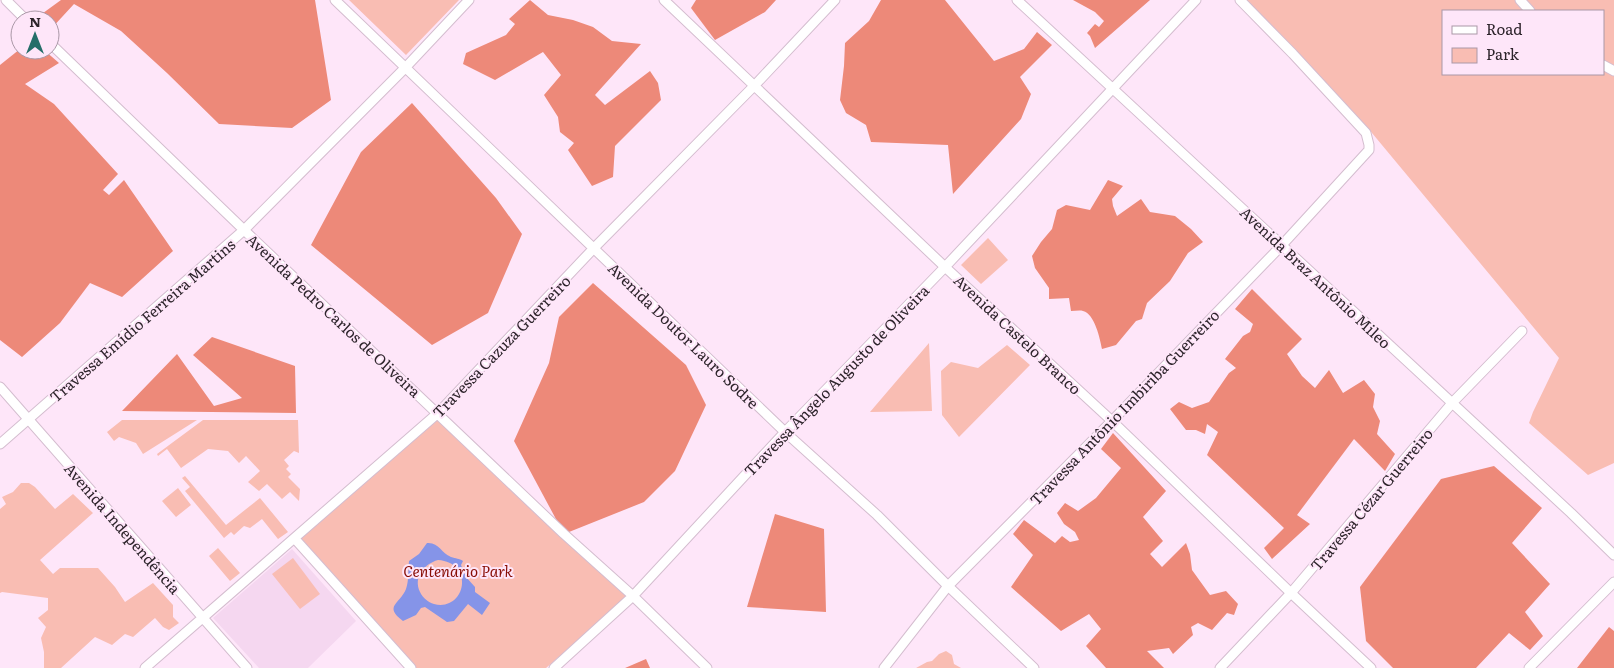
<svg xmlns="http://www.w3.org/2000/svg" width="1614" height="668" viewBox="0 0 1614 668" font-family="Literata,serif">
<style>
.built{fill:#f5d7f0}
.green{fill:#f9bdb3;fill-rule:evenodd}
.forest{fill:#ed8979}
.water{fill:#8594e8;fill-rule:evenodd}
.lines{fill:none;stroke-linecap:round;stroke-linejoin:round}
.minor-casing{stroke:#d4bdcf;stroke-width:11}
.minor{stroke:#fff;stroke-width:9}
.labels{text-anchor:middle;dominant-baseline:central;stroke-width:4;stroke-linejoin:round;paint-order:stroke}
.street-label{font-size:15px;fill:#2d242b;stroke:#fee6f9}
.park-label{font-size:15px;font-style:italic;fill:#880e05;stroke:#fee6f9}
</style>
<rect width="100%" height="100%" fill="#fee6f9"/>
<path class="built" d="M 292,549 L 356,621 L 308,668 L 259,668 L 213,618 Z"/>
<path class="green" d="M 349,0 L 459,0 L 406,55 Z
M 1246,0 L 1614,0 L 1614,463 L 1588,475 L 1529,423 L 1533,412 L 1559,358 L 1372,133 ZM 1443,11 L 1603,11 L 1603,74 L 1443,74 Z
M 988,238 L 1008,260 L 981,284 L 961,265 Z
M 929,343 L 932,411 L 870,412 Z
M 1007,345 L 1030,365 L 959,437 L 942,415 L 941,371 L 951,362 L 978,368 Z
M 438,419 L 627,597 L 546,668 L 416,668 L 300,539 Z
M 122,420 L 197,420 L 143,454 L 136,443 L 119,437 L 114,441 L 107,432 Z
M 203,420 L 298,420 L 299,453 L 294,451 L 284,460 L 289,466 L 286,469 L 291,474 L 288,477 L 300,489 L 299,501 L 290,492 L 282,499 L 267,484 L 259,491 L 248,482 L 260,471 L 246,456 L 239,463 L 228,451 L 208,449 L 181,468 L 167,449 L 158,456 L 157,454 Z
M 185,476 L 226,525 L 260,498 L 288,532 L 278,539 L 262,519 L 250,528 L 244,526 L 234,535 L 231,532 L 224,538 L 185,491 L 190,487 L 182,478 Z
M 21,483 L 29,483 L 35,487 L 55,509 L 73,494 L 93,513 L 40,560 L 53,574 L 60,568 L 98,568 L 115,587 L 125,602 L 153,583 L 173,605 L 173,617 L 179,623 L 169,630 L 163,627 L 155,618 L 133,637 L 125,634 L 112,645 L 95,637 L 61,668 L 44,668 L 44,652 L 41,638 L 46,627 L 38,618 L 48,610 L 48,598 L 2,592 L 0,593 L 0,509 L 6,504 L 2,497 L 13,492 Z
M 178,488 L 191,505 L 176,517 L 162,501 Z
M 218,548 L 240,573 L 230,581 L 209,556 Z
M 293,558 L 320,594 L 300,609 L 272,574 Z
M 946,651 L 952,655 L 954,664 L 961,668 L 916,668 L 927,662 L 932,661 L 939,654 Z"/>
<path class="forest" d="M 61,0 L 315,0 L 331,100 L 292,128 L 219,124 L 167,73 L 121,31 L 74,4 L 50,30 L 50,20 L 41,20 L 39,16 Z
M 530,0 L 548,15 L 573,20 L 593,27 L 612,41 L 641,44 L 595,95 L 605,105 L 650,71 L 658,83 L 661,100 L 615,146 L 613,177 L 592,186 L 568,150 L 574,143 L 560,132 L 558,117 L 544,95 L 561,75 L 543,52 L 495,80 L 463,64 L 466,53 L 506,35 L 515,24 L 509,19 Z
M 696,0 L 776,0 L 765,12 L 715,40 L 691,8 Z
M 881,0 L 945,0 L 994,61 L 1024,49 L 1037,32 L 1052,45 L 1020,77 L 1031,94 L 1021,119 L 953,194 L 948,145 L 871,142 L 866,125 L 846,113 L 840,100 L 844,66 L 845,43 L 869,21 Z
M 1073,0 L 1150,0 L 1095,48 L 1090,36 L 1087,33 L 1095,24 L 1099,27 L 1104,21 L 1095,12 Z
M 20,49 L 44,50 L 59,63 L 25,84 L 54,104 L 118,174 L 103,190 L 109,195 L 124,180 L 173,251 L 122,297 L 90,283 L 60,323 L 22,357 L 0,340 L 0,65 Z
M 412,103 L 496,198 L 522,234 L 488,313 L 432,345 L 311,245 L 361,152 Z
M 1108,180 L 1123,186 L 1112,199 L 1113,206 L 1117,216 L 1141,199 L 1150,212 L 1175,216 L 1191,229 L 1203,242 L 1188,253 L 1170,281 L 1147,303 L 1142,319 L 1136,321 L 1116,345 L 1102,349 C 1100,339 1095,314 1083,311 C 1080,310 1075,311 1071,311 L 1069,298 L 1049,299 L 1049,288 L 1035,268 L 1032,256 L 1041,242 L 1052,229 L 1057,210 L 1066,205 L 1090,210 Z
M 593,283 L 686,365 L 706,405 L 675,471 L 644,502 L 564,534 L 514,441 L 549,363 L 559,317 Z
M 1252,289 L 1302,339 L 1287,354 L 1302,376 L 1315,388 L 1329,370 L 1343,393 L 1364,380 L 1375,394 L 1373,407 L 1380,421 L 1377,434 L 1395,454 L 1385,471 L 1354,439 L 1297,515 L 1310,524 L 1272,559 L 1264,548 L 1284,528 L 1207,455 L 1218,432 L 1207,424 L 1205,434 L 1196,430 L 1186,430 L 1170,409 L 1179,402 L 1192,408 L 1209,402 L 1229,373 L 1236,368 L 1225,359 L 1243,336 L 1250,332 L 1253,324 L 1235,309 Z
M 212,337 L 295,366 L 296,413 L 122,411 L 177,354 L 214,406 L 242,398 L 193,355 Z
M 1113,433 L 1166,491 L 1143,517 L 1163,541 L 1150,554 L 1162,567 L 1186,543 L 1190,554 L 1192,570 L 1210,595 L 1226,591 L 1238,604 L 1234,615 L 1227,613 L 1212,630 L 1198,623 L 1191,627 L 1193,635 L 1173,654 L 1169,648 L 1147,651 L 1164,668 L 1106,668 L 1086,646 L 1101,629 L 1089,614 L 1061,631 L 1011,587 L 1033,555 L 1013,534 L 1024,520 L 1055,543 L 1062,536 L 1070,542 L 1079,540 L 1075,532 L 1064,524 L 1057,513 L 1065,503 L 1078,511 L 1096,498 L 1121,468 L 1101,449 Z
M 1494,466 L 1542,508 L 1512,543 L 1550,584 L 1525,612 L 1543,636 L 1530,650 L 1509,633 L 1476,668 L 1393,668 L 1366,641 L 1360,587 L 1441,479 Z
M 775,514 L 824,529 L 826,612 L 747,607 Z
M 1609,627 L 1614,631 L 1614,668 L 1577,668 Z
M 646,659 L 650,668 L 625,668 Z"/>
<path class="water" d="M 427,543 C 439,542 441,553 451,557 C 456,559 459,558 463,561 L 461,565 L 466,577 L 475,587 L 475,592 L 490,603 L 482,615 L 468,604 L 454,621 L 447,622 L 425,607 L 421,608 L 416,615 L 403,621 C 383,606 400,604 406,589 C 409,581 408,570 409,561 L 419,554 ZM 438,560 C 476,563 465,612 434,604 C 428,602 423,598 420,592 C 413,577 424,564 438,560 Z"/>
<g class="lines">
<defs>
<path id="minor" d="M 6,0 L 26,20
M 335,0 L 785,432 L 877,515 L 948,586 L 1034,668
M 664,0 L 945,267 L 1112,421 L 1291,593 L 1371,668
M 1017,0 L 1571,513 L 1614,555
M 1520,0 L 1530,11
M 50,43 L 244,230 L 564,534 L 633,596 L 707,668
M 1603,65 L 1614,71
M 0,387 L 247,668
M 0,444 L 244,230 L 405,68 L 469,0
M 295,539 L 411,668
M 145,668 L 438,413 L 594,248 L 755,85 L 835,0
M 554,668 L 633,596 L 785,432 L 945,267 L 1196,0
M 884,668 L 948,586 L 1112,421 L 1282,245 L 1369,150 L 1369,145 L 1366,133 L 1293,54 L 1240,0
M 1220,668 L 1291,593 L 1453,402 L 1522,331
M 1529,668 L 1614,582"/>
</defs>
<use href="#minor" class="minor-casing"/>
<use href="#minor" class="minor"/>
</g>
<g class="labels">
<g class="street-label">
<text transform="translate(1316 277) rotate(43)">Avenida Braz Antônio Mileo</text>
<text transform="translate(334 315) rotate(43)">Avenida Pedro Carlos de Oliveira</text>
<text transform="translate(142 320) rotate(-41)">Travessa Emídio Ferreira Martins</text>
<text transform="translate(1018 334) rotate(43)">Avenida Castelo Branco</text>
<text transform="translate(684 335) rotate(44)">Avenida Doutor Lauro Sodre</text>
<text transform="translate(501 346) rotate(-46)">Travessa Cazuza Guerreiro</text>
<text transform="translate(836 380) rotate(-46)">Travessa Ângelo Augusto de Oliveira</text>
<text transform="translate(1124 407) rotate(-46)">Travessa Antônio Imbiriba Guerreiro</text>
<text transform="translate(1371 499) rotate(-50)">Travessa Cézar Guerreiro</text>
<text transform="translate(123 528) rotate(49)">Avenida Independência</text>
</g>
<g class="park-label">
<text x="458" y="570">Centenário Park</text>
</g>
</g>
<rect x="1442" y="10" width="162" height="65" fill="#fee6f9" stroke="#aa98a7"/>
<rect x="1452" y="26" width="25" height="8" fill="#ffffff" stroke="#aa98a7"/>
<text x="1486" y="35" font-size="15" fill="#2d242b">Road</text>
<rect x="1452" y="48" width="25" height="15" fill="#f9bdb3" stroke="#aa98a7"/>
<text x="1486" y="60" font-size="15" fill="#2d242b">Park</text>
<g transform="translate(35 35)"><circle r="24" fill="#fee6f9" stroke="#aa98a7"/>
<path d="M0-4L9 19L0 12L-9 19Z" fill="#246e69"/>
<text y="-8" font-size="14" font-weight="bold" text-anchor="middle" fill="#2d242b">N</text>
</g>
</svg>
